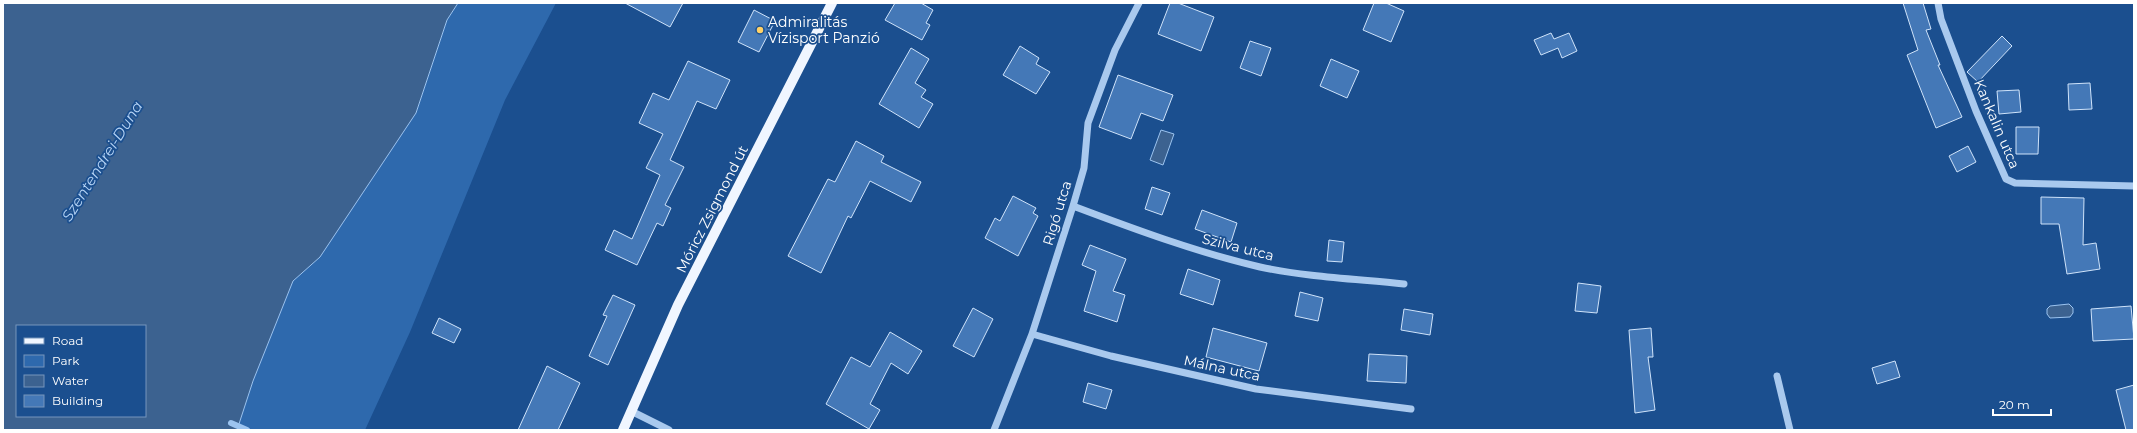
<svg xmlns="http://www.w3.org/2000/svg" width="2137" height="433" viewBox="0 0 2137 433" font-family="Montserrat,sans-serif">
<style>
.green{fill:#2e69ad}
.water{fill:#3c6290;stroke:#9cc4f0;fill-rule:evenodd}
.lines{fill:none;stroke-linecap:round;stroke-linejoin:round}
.stream{stroke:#9cc4f0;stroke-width:6}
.building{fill:#4478b7;stroke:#cfe3fa}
.minor{stroke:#a9c9ee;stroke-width:7}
.major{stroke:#f0f6ff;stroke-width:10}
.poi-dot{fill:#ffd166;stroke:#1b4f8f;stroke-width:1.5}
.labels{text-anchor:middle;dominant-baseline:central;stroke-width:3.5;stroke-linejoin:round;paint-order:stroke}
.poi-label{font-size:14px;fill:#fff;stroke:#1b4f8f;text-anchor:start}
.street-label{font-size:14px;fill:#fff;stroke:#1b4f8f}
.water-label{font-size:15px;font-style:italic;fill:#b5d3f5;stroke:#1b4f8f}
</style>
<rect width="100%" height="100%" fill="#1b4f8f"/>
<path class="green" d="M 458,3 L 556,3 L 505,100 L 410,332 L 365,430 L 237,430 L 253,381 L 293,281 L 320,257 L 416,113 L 447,20 Z"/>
<path class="water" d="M 3,3 L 458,3 L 447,20 L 416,113 L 320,257 L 293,281 L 253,381 L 237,430 L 3,430 ZM 17,326 L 145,326 L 145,416 L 17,416 Z
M 1161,130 L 1174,134 L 1163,165 L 1150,160 Z
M 2069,304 L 2073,308 L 2073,313 L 2070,317 L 2050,318 L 2047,314 L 2047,309 L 2050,306 Z"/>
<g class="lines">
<path class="stream" d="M 231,423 L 247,430"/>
</g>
<path class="building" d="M 625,3 L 683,3 L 670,27 Z
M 895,3 L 921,3 L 933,10 L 926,23 L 930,25 L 922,40 L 885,20 Z
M 1170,3 L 1178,3 L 1214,17 L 1201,51 L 1158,34 Z
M 1374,3 L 1386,3 L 1404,11 L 1391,42 L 1363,30 Z
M 1903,3 L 1923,3 L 1931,29 L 1926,30 L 1940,65 L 1938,65 L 1962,117 L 1936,128 L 1907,55 L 1918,50 Z
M 754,10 L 775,21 L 759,52 L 738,42 Z
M 1551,33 L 1554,39 L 1569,33 L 1577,51 L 1562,58 L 1558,48 L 1541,55 L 1534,40 Z
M 2002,36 L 2012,46 L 1978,82 L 1967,72 Z
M 1250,41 L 1271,48 L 1261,76 L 1240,68 Z
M 1020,46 L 1039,58 L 1036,64 L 1050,72 L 1036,94 L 1003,75 Z
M 911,48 L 929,59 L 915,83 L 926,90 L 921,97 L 933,104 L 919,128 L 879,104 Z
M 1331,59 L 1359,71 L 1347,98 L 1320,86 Z
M 688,61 L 730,80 L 716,109 L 697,101 L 670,160 L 684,167 L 665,205 L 671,208 L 663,226 L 657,223 L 637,265 L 605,250 L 614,230 L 632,239 L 660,175 L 646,168 L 663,134 L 639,123 L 653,93 L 669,100 Z
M 1118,75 L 1173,95 L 1163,121 L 1141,113 L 1131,139 L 1099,127 Z
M 2090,83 L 2092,109 L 2069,110 L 2068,84 Z
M 2019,90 L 2021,112 L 1999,114 L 1997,91 Z
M 2016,127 L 2039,127 L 2038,154 L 2016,154 Z
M 856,141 L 884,156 L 881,162 L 921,182 L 911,202 L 870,181 L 851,218 L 848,216 L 821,273 L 788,256 L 828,179 L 835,182 Z
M 1968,146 L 1976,162 L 1957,172 L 1949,156 Z
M 1152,187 L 1170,193 L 1162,215 L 1145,209 Z
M 1013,196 L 1036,208 L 1033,213 L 1038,216 L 1018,256 L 985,238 L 995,218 L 1000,221 Z
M 2041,197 L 2084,198 L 2083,245 L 2096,243 L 2100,269 L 2067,274 L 2059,224 L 2041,224 Z
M 1202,210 L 1237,223 L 1231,242 L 1195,229 Z
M 1329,240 L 1344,242 L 1342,262 L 1327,261 Z
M 1090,245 L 1126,259 L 1113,291 L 1125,295 L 1117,322 L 1084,311 L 1096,271 L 1082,265 Z
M 1188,269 L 1220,280 L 1213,305 L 1180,294 Z
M 1578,283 L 1601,286 L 1597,313 L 1575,311 Z
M 1300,292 L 1323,298 L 1318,321 L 1295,316 Z
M 613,295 L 635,305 L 608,365 L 589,356 L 607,316 L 603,315 Z
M 2131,306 L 2134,339 L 2093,341 L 2091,309 Z
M 973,308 L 993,319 L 974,357 L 953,346 Z
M 1404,309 L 1433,314 L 1430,335 L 1401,330 Z
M 439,318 L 461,329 L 454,343 L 432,333 Z
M 1213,328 L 1267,343 L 1259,371 L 1206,357 Z
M 1651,328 L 1653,357 L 1648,357 L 1655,410 L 1635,413 L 1629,330 Z
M 890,332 L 922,351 L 908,374 L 891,363 L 870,404 L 880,410 L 869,429 L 826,404 L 851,357 L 870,367 Z
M 1369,354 L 1407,356 L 1406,383 L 1367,381 Z
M 1895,361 L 1900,377 L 1877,384 L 1872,368 Z
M 547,366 L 580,383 L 558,430 L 518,430 Z
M 1088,383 L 1112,390 L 1106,409 L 1083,402 Z
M 2134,385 L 2134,430 L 2126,430 L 2116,390 Z"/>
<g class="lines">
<path class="minor" d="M 1938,3 L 1941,19 L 1976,111 L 2006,179 L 2015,183 L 2134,186
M 1073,206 C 1134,229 1196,252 1260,267 C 1307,277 1356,279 1404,284
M 1032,334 L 1111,356 L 1256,389 L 1411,409
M 1777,376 L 1790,430
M 631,411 L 669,430
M 994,430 L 1032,334 L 1073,206 L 1084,168 L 1088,123 L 1115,50 L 1139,3"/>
<path class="major" d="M 623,430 L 678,305 L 832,3"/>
</g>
<circle class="poi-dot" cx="760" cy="30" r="4"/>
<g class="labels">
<g class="poi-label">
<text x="768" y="22">Admiralitás<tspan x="768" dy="16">Vízisport Panzió</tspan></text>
</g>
<g class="street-label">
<text transform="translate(1997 124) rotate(67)">Kankalin utca</text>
<text transform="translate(712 209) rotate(-63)">Móricz Zsigmond út</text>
<text transform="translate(1057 213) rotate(-73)">Rigó utca</text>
<text transform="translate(1238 247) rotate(14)">Szilva utca</text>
<text transform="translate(1222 368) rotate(12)">Málna utca</text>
</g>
<g class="water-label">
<text transform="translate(102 161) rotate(-58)">Szentendrei-Duna</text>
</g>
</g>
<rect width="2137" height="433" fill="none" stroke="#ffffff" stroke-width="8"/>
<rect x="16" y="325" width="130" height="92" fill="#1b4f8f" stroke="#7695bc"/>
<rect x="24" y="338" width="20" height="6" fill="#f0f6ff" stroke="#7695bc"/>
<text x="52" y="345" font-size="12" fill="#ffffff">Road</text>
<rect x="24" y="355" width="20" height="12" fill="#2e69ad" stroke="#7695bc"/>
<text x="52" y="365" font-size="12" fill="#ffffff">Park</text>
<rect x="24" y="375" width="20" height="12" fill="#3c6290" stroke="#7695bc"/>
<text x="52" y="385" font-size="12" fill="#ffffff">Water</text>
<rect x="24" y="395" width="20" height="12" fill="#4478b7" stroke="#7695bc"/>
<text x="52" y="405" font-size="12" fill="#ffffff">Building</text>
<path d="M1993 409v6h58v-6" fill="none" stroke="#ffffff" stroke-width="2"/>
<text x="1999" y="409" font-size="12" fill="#ffffff" stroke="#1b4f8f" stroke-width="3" paint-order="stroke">20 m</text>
</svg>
